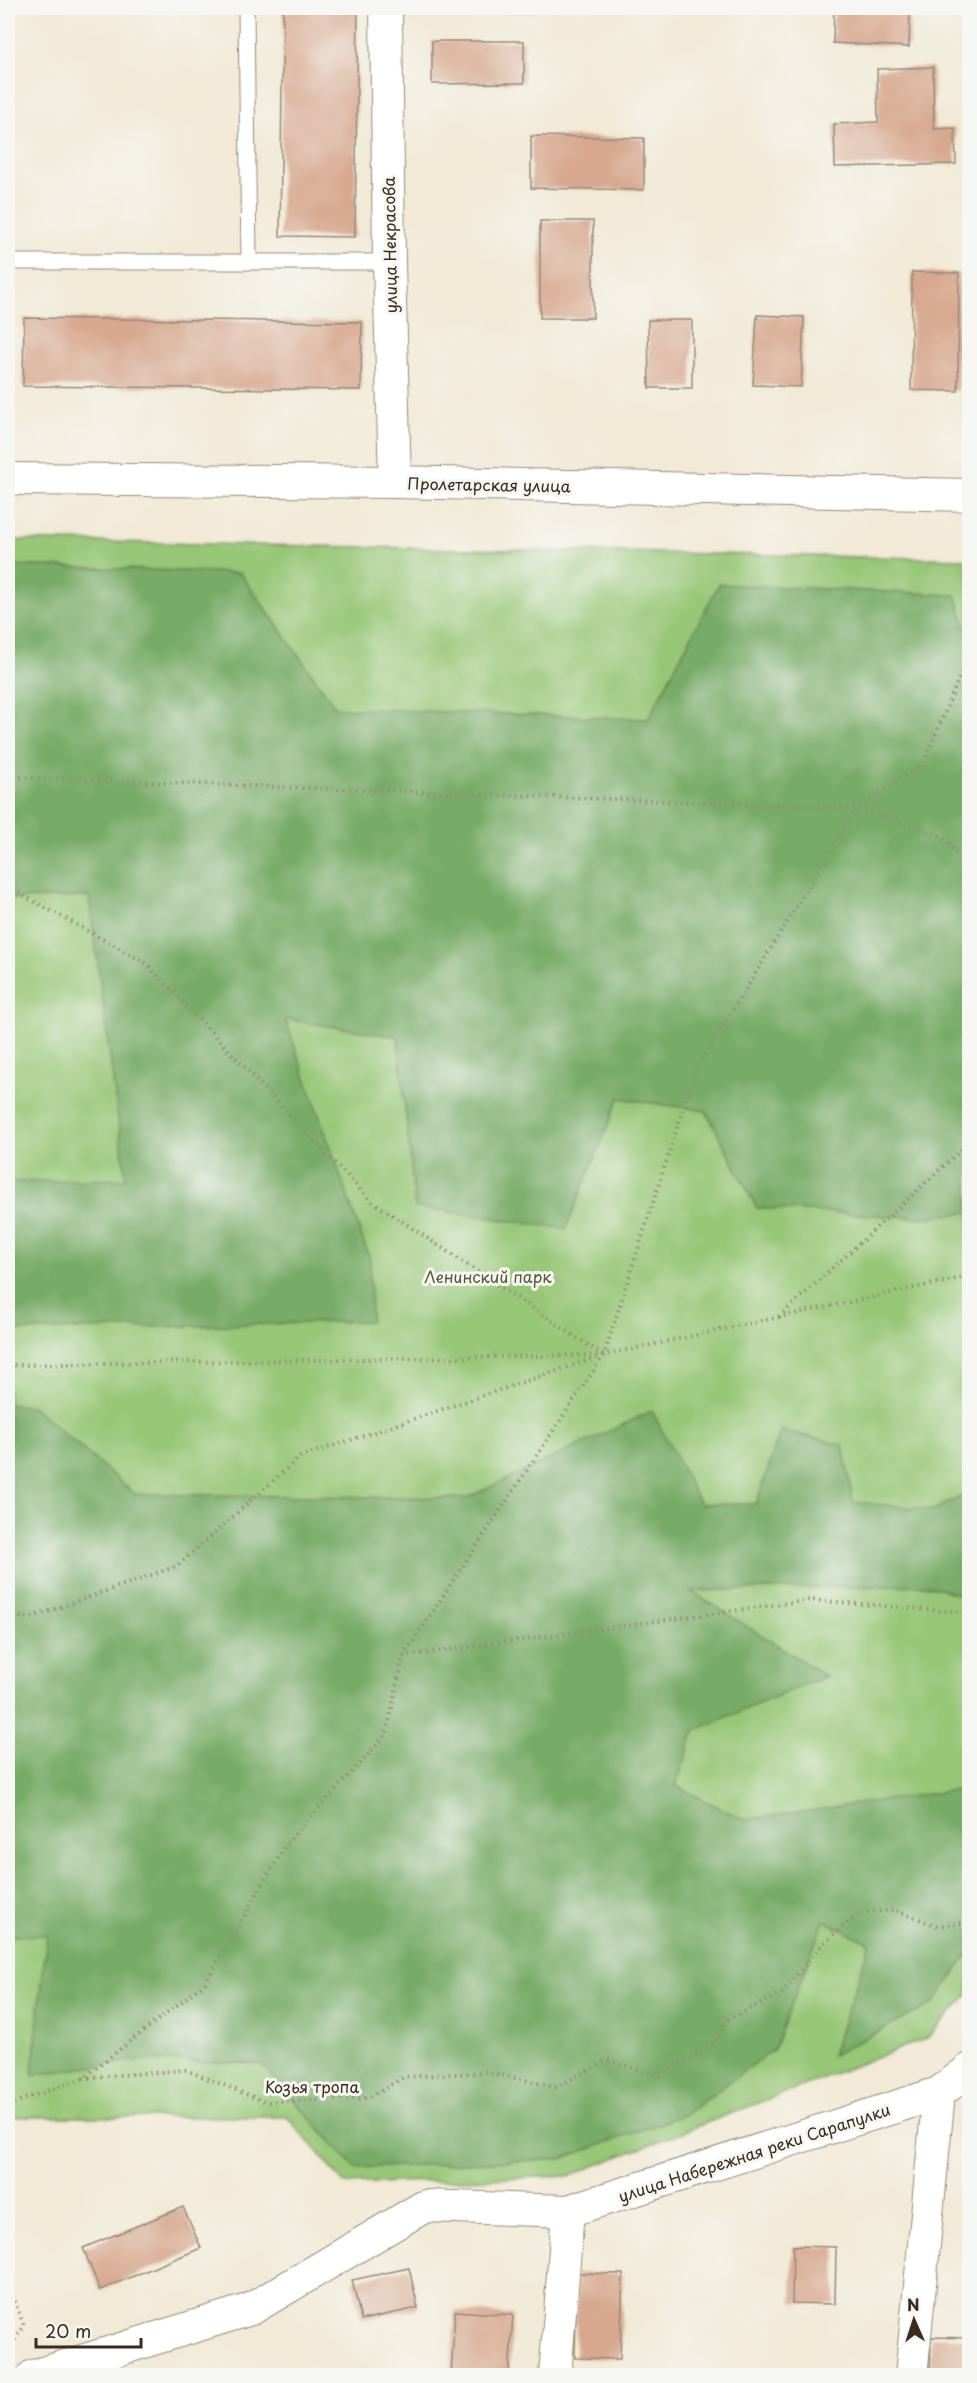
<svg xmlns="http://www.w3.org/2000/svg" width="977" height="2383" viewBox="0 0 977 2383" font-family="'Playpen Sans',sans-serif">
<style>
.green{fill:#96c676;stroke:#68784a;stroke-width:1.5}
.forest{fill:#78ab67;stroke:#5a6a42;stroke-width:1.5}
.building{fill:#d7a88f}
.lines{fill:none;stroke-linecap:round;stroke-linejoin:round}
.service-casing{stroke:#968a7a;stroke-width:17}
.minor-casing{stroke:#968a7a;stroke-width:34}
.path{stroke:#968a7a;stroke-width:4;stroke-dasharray:1.5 4.5;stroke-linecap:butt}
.service{stroke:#fff;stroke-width:15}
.minor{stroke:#fff;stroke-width:32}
.labels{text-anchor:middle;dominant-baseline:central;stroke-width:6;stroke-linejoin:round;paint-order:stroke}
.street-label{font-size:16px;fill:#3b2a1e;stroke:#f6f6f2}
.park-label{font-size:16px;fill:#565938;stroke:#f6f6f2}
</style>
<rect width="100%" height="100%" fill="#f6f6f2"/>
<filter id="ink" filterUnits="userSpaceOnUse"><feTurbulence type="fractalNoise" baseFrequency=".0167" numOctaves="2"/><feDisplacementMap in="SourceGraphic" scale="12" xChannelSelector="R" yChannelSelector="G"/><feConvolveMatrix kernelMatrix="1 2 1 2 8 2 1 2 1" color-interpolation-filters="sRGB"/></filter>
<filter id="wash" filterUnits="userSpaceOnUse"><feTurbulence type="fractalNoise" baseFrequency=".008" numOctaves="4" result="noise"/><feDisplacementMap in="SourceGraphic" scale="24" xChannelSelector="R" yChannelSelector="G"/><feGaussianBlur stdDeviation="1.35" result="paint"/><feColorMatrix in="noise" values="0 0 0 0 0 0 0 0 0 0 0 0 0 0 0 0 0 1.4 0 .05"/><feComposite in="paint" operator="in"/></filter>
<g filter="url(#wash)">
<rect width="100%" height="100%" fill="#f2e9d6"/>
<path class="green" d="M 8,540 L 969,559 L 969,1993 L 927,2038 L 568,2176 L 345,2184 L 287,2117 L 8,2117 Z"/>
<path class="forest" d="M 8,565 L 240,573 L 336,708 L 648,719 L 719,584 L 956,595 L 970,642 L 969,1212 L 922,1218 L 757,1208 L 706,1111 L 619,1098 L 566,1229 L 415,1207 L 398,1037 L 285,1019 L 370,1260 L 371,1321 L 8,1331 L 8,1182 L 126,1179 L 89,897 L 8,899 Z
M 8,1404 L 32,1406 L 135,1494 L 467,1498 L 652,1411 L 700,1504 L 756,1504 L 781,1430 L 843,1445 L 853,1502 L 933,1510 L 969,1493 L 969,1598 L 928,1585 L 691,1591 L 826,1676 L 695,1730 L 676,1786 L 744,1820 L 969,1788 L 969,1953 L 933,2004 L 832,2055 L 870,1943 L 824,1921 L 774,2049 L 686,2114 L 561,2159 L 355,2168 L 261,2064 L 142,2060 L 32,2075 L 47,1935 L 8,1936 Z"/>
<g id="blocks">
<path class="building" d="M 283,8 L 358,8 L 355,237 L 280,236 Z
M 434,8 L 537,8 L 537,12 L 434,14 Z
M 834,8 L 910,8 L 909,47 L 833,43 Z
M 432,41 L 524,41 L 524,83 L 432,84 Z
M 933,67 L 934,129 L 955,128 L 956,164 L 835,167 L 834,124 L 878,122 L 877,69 Z
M 531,136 L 644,138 L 644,190 L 531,188 Z
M 540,221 L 593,221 L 593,318 L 540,318 Z
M 912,272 L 959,273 L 958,391 L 911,390 Z
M 757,315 L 804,317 L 801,387 L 753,385 Z
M 24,318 L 362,322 L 361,390 L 23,386 Z
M 648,320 L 692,320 L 692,388 L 649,388 Z
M 183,2207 L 201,2248 L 100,2290 L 83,2248 Z
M 793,2246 L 836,2247 L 835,2304 L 792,2303 Z
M 409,2268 L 418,2308 L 361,2320 L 352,2280 Z
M 577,2273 L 623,2274 L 620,2359 L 575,2358 Z
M 455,2311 L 513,2315 L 509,2376 L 451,2376 Z
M 931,2337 L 970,2338 L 970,2376 L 930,2376 Z
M 572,2371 L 630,2373 L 630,2376 L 572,2376 Z"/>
</g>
</g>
<g filter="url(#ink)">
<use href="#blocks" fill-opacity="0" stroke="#968a7a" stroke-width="1.5"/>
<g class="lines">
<defs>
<path id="service" d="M 246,8 L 249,261
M 8,262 L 389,262"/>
<path id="minor" d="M 386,8 L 389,262 L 395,482
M 8,479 L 395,482 L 970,495
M 33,2376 L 251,2309 L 425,2206 L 568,2211 L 939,2093 L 970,2069
M 555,2376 L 568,2211
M 911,2376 L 939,2093"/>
</defs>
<use href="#service" class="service-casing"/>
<use href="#minor" class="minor-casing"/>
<path class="path" d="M 8,777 L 857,808 L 941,836 L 970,868
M 8,887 L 146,963 L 370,1200 L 603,1355
M 779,1317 L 970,1142
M 8,1365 L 604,1355 L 970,1276
M 8,1615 L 30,1618 L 177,1566 L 300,1457 L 601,1356
M 403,1656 L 811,1600 L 970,1613
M 83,2078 L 186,2070 L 266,2102 L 368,2098 L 404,2077 L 488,2072 L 556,2087 L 608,2060 L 660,2076 L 713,2043 L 727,2020 L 782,1993 L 823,1944 L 859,1913 L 894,1910 L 938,1926 L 970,1922
M 8,2105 L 83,2078 L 205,1983 L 286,1844 L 386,1735 L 403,1656 L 604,1355 L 695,1072 L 857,808 L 923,764 L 970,652
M 8,2284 L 24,2326 L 8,2350"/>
<use href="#service" class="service"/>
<use href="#minor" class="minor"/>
</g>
</g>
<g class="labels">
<g class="street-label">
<text transform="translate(389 245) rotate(-91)">улица Некрасова</text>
<text transform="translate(489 484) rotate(1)">Пролетарская улица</text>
<text x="312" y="2086">Козья тропа</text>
<text transform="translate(754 2152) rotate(-18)">улица Набережная реки Сарапулки</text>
</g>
<g class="park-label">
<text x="488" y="1276">Ленинский парк</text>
</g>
</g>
<rect width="977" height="2383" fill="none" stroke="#f6f6f2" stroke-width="30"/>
<g transform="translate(914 2320) rotate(357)" stroke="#f6f6f2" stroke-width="4.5" paint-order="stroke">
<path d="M0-4.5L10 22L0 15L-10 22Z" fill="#3b2a1e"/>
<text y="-9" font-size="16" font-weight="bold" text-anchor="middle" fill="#3b2a1e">N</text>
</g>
<path d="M36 2338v9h105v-9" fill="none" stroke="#3b2a1e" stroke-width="3"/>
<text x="45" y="2338" font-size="18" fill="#3b2a1e" stroke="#f6f6f2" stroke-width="4.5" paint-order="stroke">20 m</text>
</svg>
